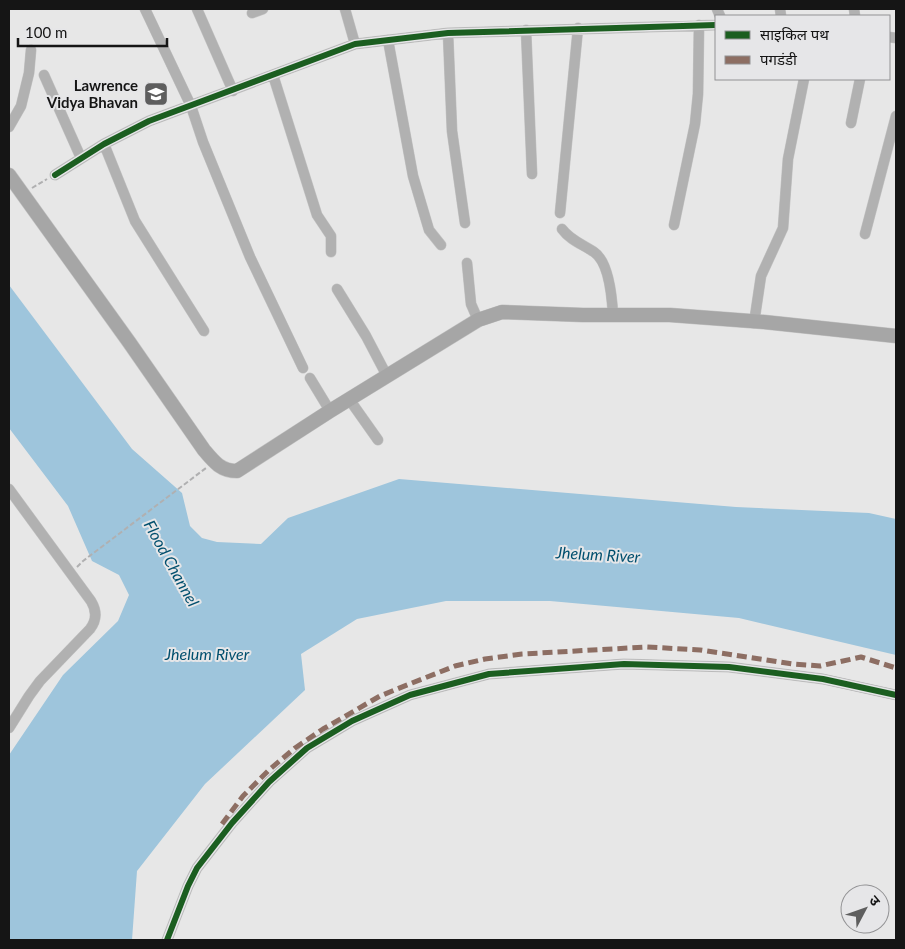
<svg xmlns="http://www.w3.org/2000/svg" width="905" height="949" viewBox="0 0 905 949" font-family="Lato,'Noto Sans Devanagari',sans-serif">
<style>
.water{fill:#9ec5dc}
.lines{fill:none;stroke-linecap:round;stroke-linejoin:round}
.street-casing{stroke:#c5c5c5;stroke-width:11}
.secondary-casing{stroke:#c5c5c5;stroke-width:15}
.path{stroke:#b0b0b1;stroke-width:2;stroke-dasharray:5 2.5;stroke-linecap:butt}
.street{stroke:#b1b1b1;stroke-width:10}
.secondary{stroke:#a6a6a6;stroke-width:14}
.quiet{stroke:#8d6e63;stroke-width:5;stroke-dasharray:10 5;stroke-linecap:butt}
.cycleway-casing{stroke:#e6e6e8;stroke-width:9}
.cycleway{stroke:#1b5e20;stroke-width:6}
.labels{text-anchor:middle;dominant-baseline:central;stroke-width:4;stroke-linejoin:round;paint-order:stroke}
.poi-label{font-size:15px;font-weight:bold;fill:#151515;stroke:#e6e6e8;text-anchor:end}
.water-label{font-size:16px;font-style:italic;fill:#004f6e;stroke:#e6e6e8}
</style>
<rect width="100%" height="100%" fill="#e7e7e7"/>
<path class="water" d="M 9,285 L 132,449 L 182,493 L 190,526 L 202,538 L 217,542 L 261,544 L 288,518 L 399,479 L 736,507 L 869,513 L 896,519 L 896,655 L 739,618 L 550,601 L 446,601 L 357,619 L 301,654 L 305,690 L 205,784 L 137,871 L 132,940 L 9,940 L 9,755 L 63,675 L 118,621 L 129,595 L 119,575 L 92,561 L 68,506 L 9,428 Z"/>
<g class="lines">
<defs>
<path id="street" d="M 145,9 L 191,106 L 203,142 L 250,257 L 303,368
M 197,9 L 233,91
M 345,9 L 355,44
M 717,9 L 720,16
M 780,9 L 781,16
M 854,9 L 855,16
M 252,13 L 263,9
M 526,30 L 532,174
M 448,33 L 452,131 L 465,223
M 889,37 L 896,38
M 388,40 L 413,176 L 429,230 L 441,245
M 44,75 L 81,158
M 273,75 L 317,215 L 331,236 L 331,252
M 851,123 L 860,79
M 9,127 L 21,106 L 29,73 L 31,50
M 104,144 L 135,221 L 204,331
M 55,175 L 104,144 L 149,121 L 355,44 L 448,33 L 716,25
M 560,213 L 578,28
M 674,225 L 695,124 L 698,94 L 699,25
M 562,229 C 570,240 582,244 594,252 C 609,262 612,297 613,315
M 865,234 L 896,116
M 467,263 L 471,304 L 478,320
M 337,289 L 366,336 L 387,376
M 754,323 L 761,276 L 783,228 L 788,159 L 804,79
M 310,378 L 330,411
M 349,399 L 378,440
M 9,489 L 91,601 C 97,611 97,620 90,629 L 40,681 L 29,696 L 9,728
M 167,940 L 188,886 L 197,868 L 232,823 L 269,782 L 307,748 L 352,721 L 410,695 L 489,674 L 624,664 L 729,667 L 823,679 L 896,695"/>
<path id="secondary" d="M 9,175 L 129,342 L 204,450 C 214,462 221,471 237,471 L 330,411 L 478,320 L 502,312 L 583,315 L 670,315 L 764,322 L 896,336"/>
</defs>
<use href="#street" class="street-casing"/>
<use href="#secondary" class="secondary-casing"/>
<path class="path" d="M 32,188 L 47,179
M 77,567 L 83,561 L 206,468"/>
<use href="#street" class="street"/>
<use href="#secondary" class="secondary"/>
<path class="quiet" d="M 222,824 L 243,796 L 269,770 L 295,748 L 323,729 L 380,696 L 412,683 L 455,666 L 485,659 L 522,654 L 647,647 L 700,650 L 793,664 L 820,666 L 861,657 L 896,668"/>
<defs>
<path id="cycleway" d="M 55,175 L 104,144 L 149,121 L 355,44 L 448,33 L 716,25
M 167,940 L 188,886 L 197,868 L 232,823 L 269,782 L 307,748 L 352,721 L 410,695 L 489,674 L 624,664 L 729,667 L 823,679 L 896,695"/>
</defs>
<use href="#cycleway" class="cycleway-casing"/>
<use href="#cycleway" class="cycleway"/>
</g>
<defs>
<symbol id="school-square" viewBox="-11 -11 22 22"><rect x="-9" y="-9" width="18" height="18" rx="4" fill="#5e5e5e" stroke="#e6e6e8"/><path d="M0-5L7-2L0 1L-7-2ZM-4 1L0 2.5L4 1V4Q0 6-4 4Z" fill="#fff"/></symbol>
</defs>
<g fill-rule="evenodd">
<use href="#school-square" x="142" y="80" width="28" height="28"/>
</g>
<g class="labels">
<g class="poi-label">
<text x="138" y="85">Lawrence<tspan x="138" dy="17">Vidya Bhavan</tspan></text>
</g>
<g class="water-label">
<text transform="translate(598 554) rotate(3)">Jhelum River</text>
<text transform="translate(172 563) rotate(61)">Flood Channel</text>
<text x="207" y="653">Jhelum River</text>
</g>
</g>
<rect width="905" height="949" fill="none" stroke="#151515" stroke-width="20"/>
<rect x="715" y="15" width="175" height="65" fill="#e6e6e8" stroke="#929294"/>
<rect x="725" y="31" width="25" height="8" fill="#1b5e20" stroke="#929294"/>
<text x="760" y="40" font-size="15" fill="#151515">साइकिल पथ</text>
<rect x="725" y="56" width="25" height="8" fill="#8d6e63" stroke="#929294"/>
<text x="760" y="65" font-size="15" fill="#151515">पगडंडी</text>
<g transform="translate(865 909) rotate(49)"><circle r="24" fill="#e6e6e8" stroke="#929294"/>
<path d="M0-4L9 19L0 12L-9 19Z" fill="#5e5e5e"/>
<text y="-8" font-size="14" font-weight="bold" text-anchor="middle" fill="#151515">उ</text>
</g>
<path d="M18 38v8h149v-8" fill="none" stroke="#151515" stroke-width="2.5"/>
<text x="25" y="38" font-size="15" fill="#151515" stroke="#e6e6e8" stroke-width="4" paint-order="stroke">100 m</text>
</svg>
